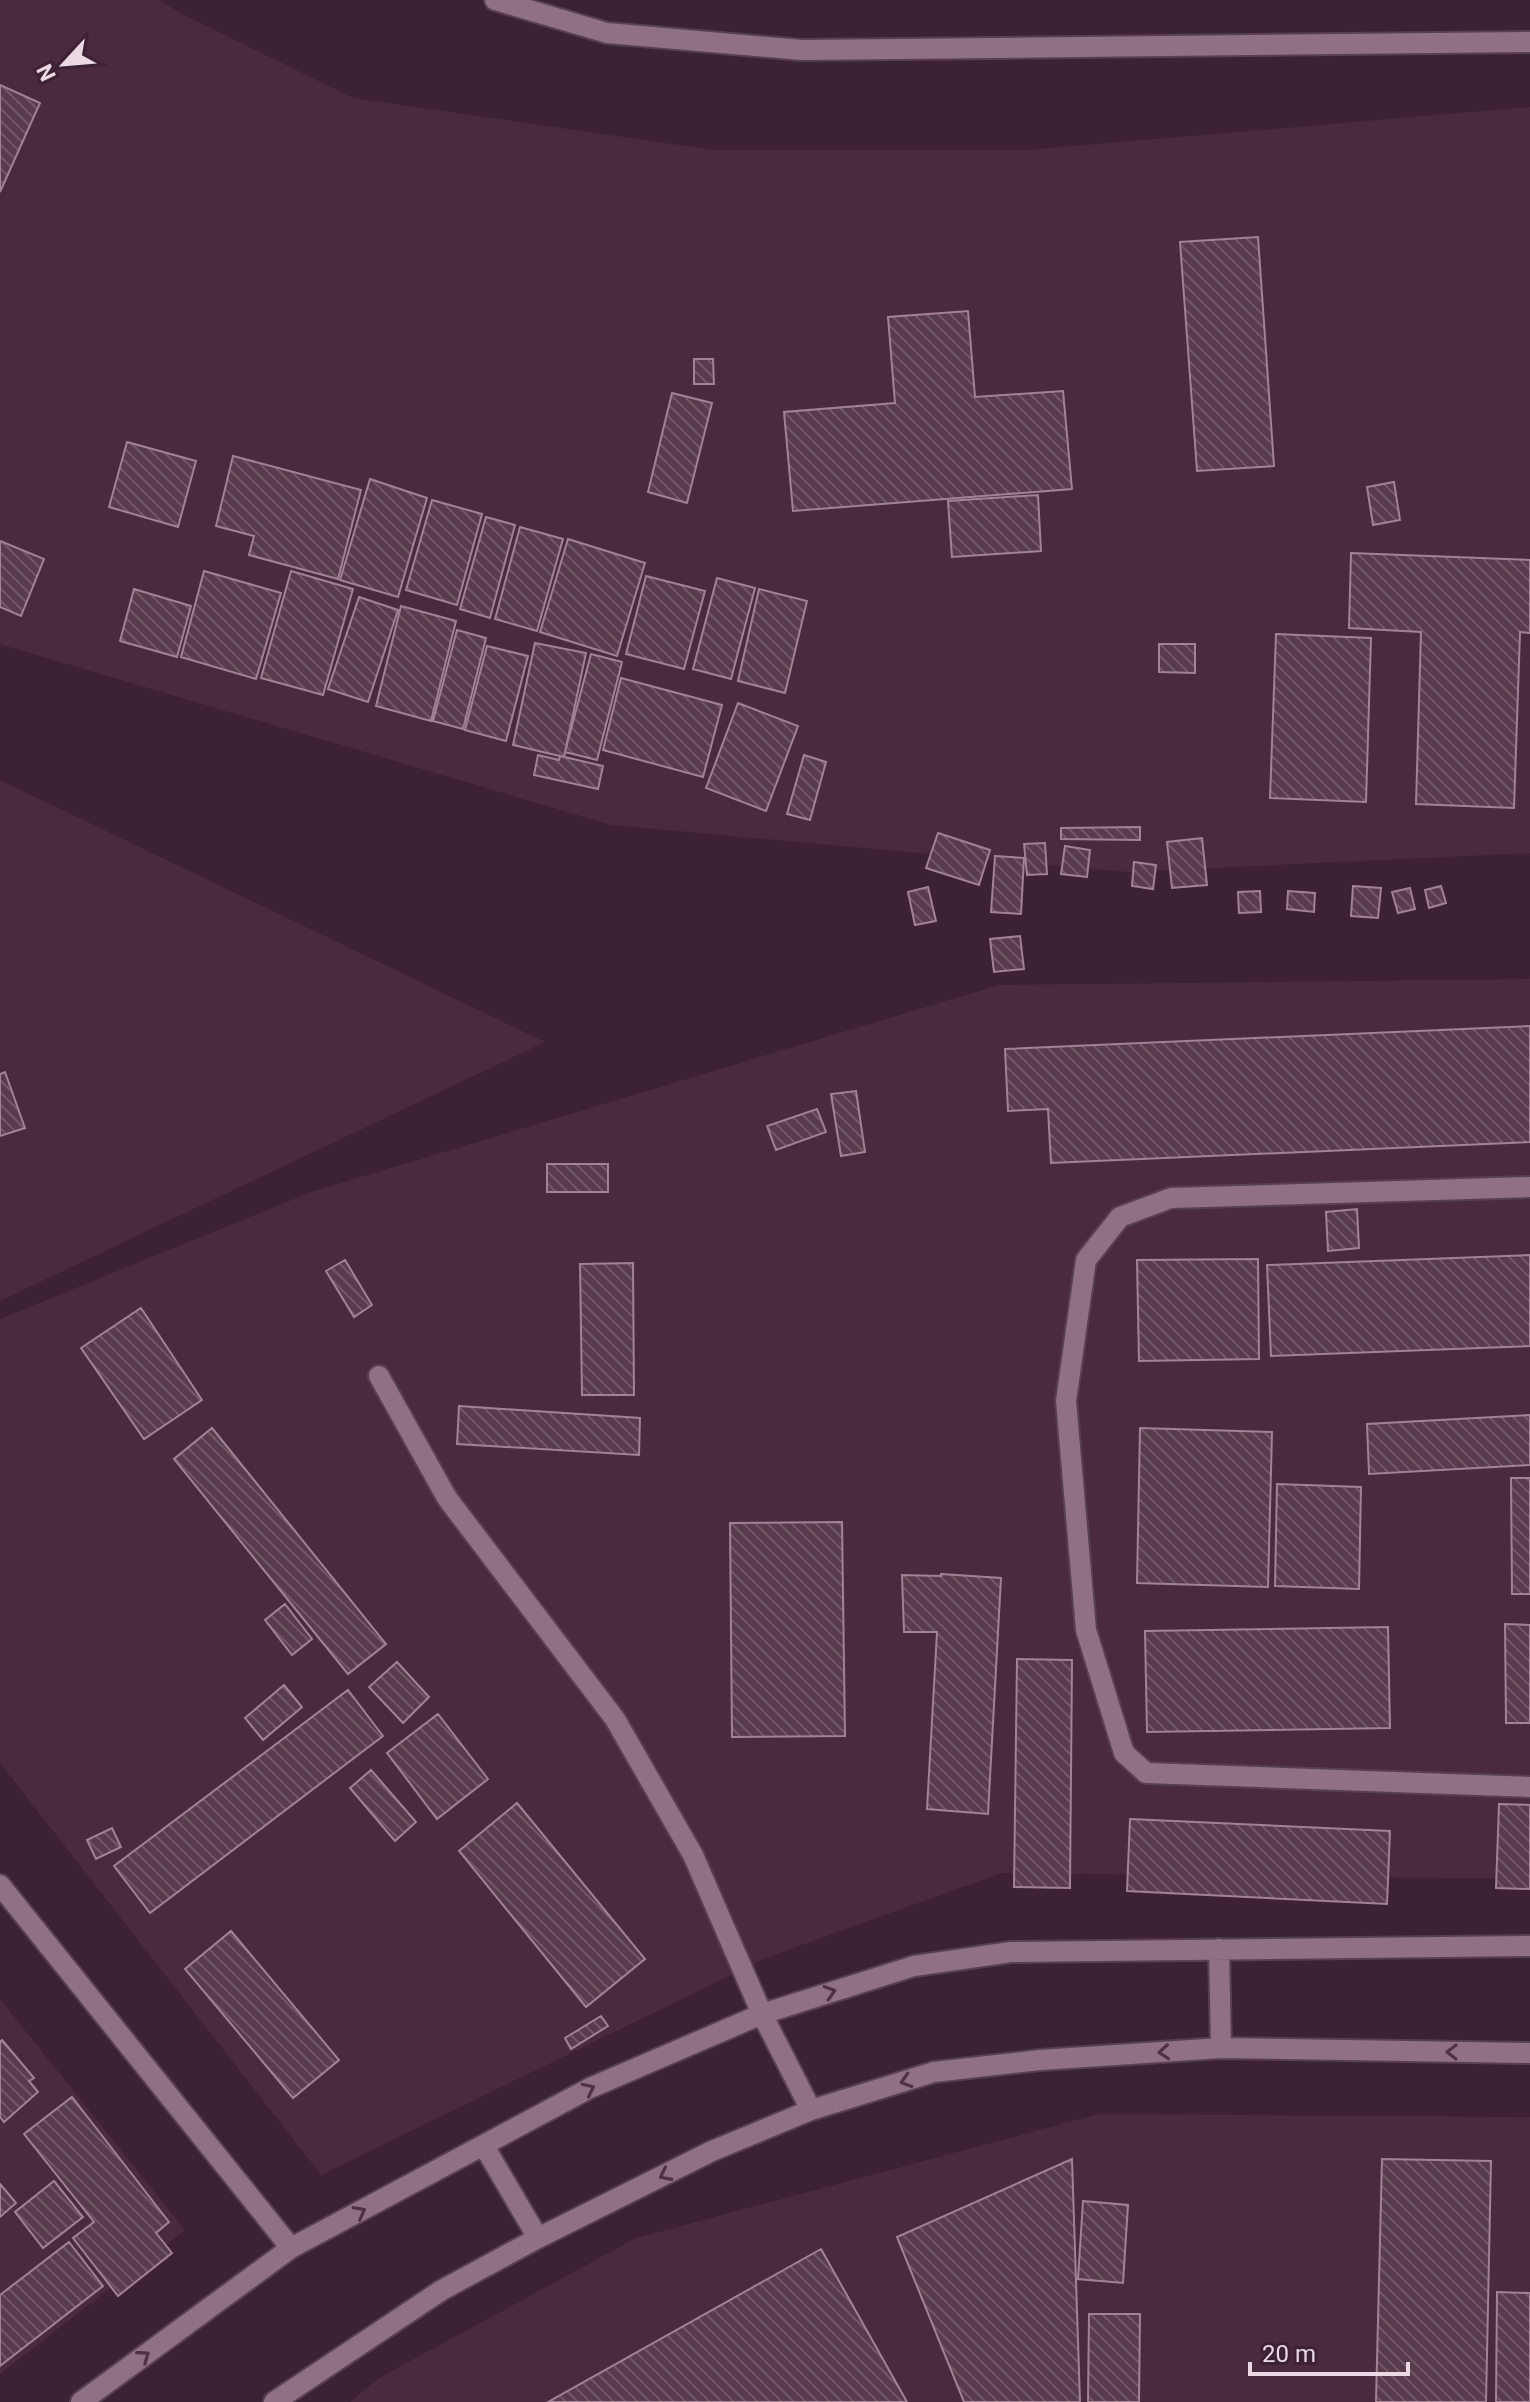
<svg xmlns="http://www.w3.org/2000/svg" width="1530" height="2402" viewBox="0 0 1530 2402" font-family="Roboto,sans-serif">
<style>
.built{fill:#4a2a3e}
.building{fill:url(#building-back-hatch);stroke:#a28295;stroke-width:2}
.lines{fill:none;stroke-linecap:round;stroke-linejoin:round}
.minor-casing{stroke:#56414f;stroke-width:24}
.minor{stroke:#907084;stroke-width:20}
.oneway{stroke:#4d3243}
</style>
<defs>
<pattern id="building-back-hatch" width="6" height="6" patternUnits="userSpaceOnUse" patternTransform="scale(2)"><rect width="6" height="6" fill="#583c4d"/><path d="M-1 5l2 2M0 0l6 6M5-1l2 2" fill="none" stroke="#705866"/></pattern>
</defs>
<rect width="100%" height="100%" fill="#3c2233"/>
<path class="built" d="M 0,0 L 159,0 L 182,14 L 353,98 L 714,150 L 1027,150 L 1530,107 L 1530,853 L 1129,872 L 611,825 L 3,645 L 0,643 Z
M 0,780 L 545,1042 L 0,1301 Z
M 1530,979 L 1530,1879 L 1002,1873 L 768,1957 L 321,2175 L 0,1763 L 0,1319 L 311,1192 L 999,985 Z
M 0,1999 L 185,2230 L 0,2374 Z
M 1099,2114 L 1530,2117 L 1530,2402 L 350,2402 L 379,2378 L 636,2238 Z"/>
<path class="building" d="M 0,85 L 40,103 L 0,192 Z
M 1258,237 L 1274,466 L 1197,471 L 1180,242 Z
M 968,311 L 975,397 L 1063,391 L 1072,489 L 793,511 L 784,412 L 895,403 L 888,317 Z
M 694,359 L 713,359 L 714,384 L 694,384 Z
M 672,393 L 712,403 L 687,503 L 648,492 Z
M 127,442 L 196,461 L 178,527 L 109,507 Z
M 233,456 L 361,490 L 338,579 L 249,555 L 254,536 L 216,526 Z
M 370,479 L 427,498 L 398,597 L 340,580 Z
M 1394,482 L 1400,520 L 1373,525 L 1367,487 Z
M 1038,495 L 1041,551 L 952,557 L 948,501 Z
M 432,500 L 482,514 L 457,605 L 406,590 Z
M 486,517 L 515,525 L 490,618 L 460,609 Z
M 520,527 L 563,539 L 537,631 L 495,619 Z
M 568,539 L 645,563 L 617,656 L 540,632 Z
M 0,541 L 44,559 L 21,616 L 0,607 Z
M 1351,553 L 1530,560 L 1530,633 L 1520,632 L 1514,808 L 1416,804 L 1421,632 L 1349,628 Z
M 204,571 L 281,593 L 256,679 L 181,657 Z
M 291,571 L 353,589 L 323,695 L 261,678 Z
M 646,576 L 705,591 L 684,669 L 626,654 Z
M 717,578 L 755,588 L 731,679 L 693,669 Z
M 134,589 L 191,606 L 177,657 L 120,641 Z
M 759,589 L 807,601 L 785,693 L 738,681 Z
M 359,597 L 398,610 L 368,702 L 328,689 Z
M 401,606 L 456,621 L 431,721 L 376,706 Z
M 457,630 L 486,638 L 463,729 L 433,721 Z
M 1276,634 L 1371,638 L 1366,802 L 1270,798 Z
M 535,643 L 586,653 L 564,757 L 513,745 Z
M 1159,644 L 1195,644 L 1195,673 L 1159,672 Z
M 487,646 L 528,656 L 506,741 L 465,730 Z
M 591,654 L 622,662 L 597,760 L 565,752 Z
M 621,678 L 722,705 L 703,777 L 603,750 Z
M 738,703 L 798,726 L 766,811 L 706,788 Z
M 538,755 L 559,760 L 560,756 L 603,766 L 598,789 L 534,775 Z
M 804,755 L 826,762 L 810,820 L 787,814 Z
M 1140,827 L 1140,840 L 1061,839 L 1061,828 Z
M 938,833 L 990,850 L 979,885 L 926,868 Z
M 1202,838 L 1207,885 L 1172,888 L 1167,842 Z
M 1045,843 L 1047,874 L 1027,875 L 1024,844 Z
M 1065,846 L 1090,850 L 1087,877 L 1061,874 Z
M 995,856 L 1024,858 L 1021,914 L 991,912 Z
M 1134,862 L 1156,865 L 1153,889 L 1132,886 Z
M 1353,886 L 1381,888 L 1378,918 L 1351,916 Z
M 1441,886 L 1446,903 L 1429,908 L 1425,890 Z
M 928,887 L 936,921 L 915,925 L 908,892 Z
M 1410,888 L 1415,909 L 1398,913 L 1392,892 Z
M 1260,891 L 1261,912 L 1239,913 L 1238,892 Z
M 1288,891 L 1315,893 L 1314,912 L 1287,909 Z
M 1020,936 L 1024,969 L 994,972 L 990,939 Z
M 1530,1026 L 1530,1142 L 1051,1163 L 1048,1109 L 1008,1111 L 1005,1049 Z
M 5,1072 L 25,1128 L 0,1136 L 0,1074 Z
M 856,1091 L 865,1152 L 841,1156 L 831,1094 Z
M 817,1109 L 826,1132 L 776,1150 L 767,1126 Z
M 547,1164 L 608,1164 L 608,1192 L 547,1192 Z
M 1357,1209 L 1359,1248 L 1328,1251 L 1326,1212 Z
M 1530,1255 L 1530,1346 L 1271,1356 L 1267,1265 Z
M 1258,1259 L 1259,1359 L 1139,1361 L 1137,1260 Z
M 345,1260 L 372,1305 L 354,1317 L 326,1271 Z
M 633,1263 L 634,1395 L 582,1395 L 580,1264 Z
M 141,1308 L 202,1400 L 144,1439 L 81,1348 Z
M 459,1406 L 640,1418 L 639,1455 L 457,1444 Z
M 1530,1415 L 1530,1465 L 1369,1474 L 1367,1424 Z
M 212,1428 L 386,1644 L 348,1674 L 174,1459 Z
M 1140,1428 L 1272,1432 L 1268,1587 L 1137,1583 Z
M 1511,1478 L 1530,1478 L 1530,1594 L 1512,1594 Z
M 1277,1484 L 1361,1487 L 1359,1589 L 1275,1586 Z
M 842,1522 L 845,1736 L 732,1737 L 730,1523 Z
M 941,1574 L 1001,1578 L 988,1814 L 927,1809 L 937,1632 L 904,1632 L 902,1575 L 941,1576 Z
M 285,1604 L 312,1639 L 292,1655 L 265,1620 Z
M 1505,1624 L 1530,1625 L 1530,1723 L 1506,1723 Z
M 1388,1627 L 1390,1728 L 1147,1732 L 1145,1631 Z
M 1017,1659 L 1072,1660 L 1070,1888 L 1014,1887 Z
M 397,1662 L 429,1697 L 403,1723 L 369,1687 Z
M 284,1685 L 302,1707 L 263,1740 L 245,1718 Z
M 348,1690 L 383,1736 L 150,1913 L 114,1866 Z
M 438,1714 L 488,1779 L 437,1819 L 387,1753 Z
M 371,1770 L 416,1822 L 395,1841 L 350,1788 Z
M 517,1803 L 645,1959 L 586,2007 L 459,1851 Z
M 1499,1804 L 1530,1805 L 1530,1889 L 1496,1888 Z
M 1130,1819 L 1390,1831 L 1387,1904 L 1127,1891 Z
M 112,1828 L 121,1847 L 96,1859 L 87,1840 Z
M 231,1931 L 339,2060 L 293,2098 L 185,1969 Z
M 601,2016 L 608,2026 L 571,2049 L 565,2038 Z
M 2,2040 L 34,2078 L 29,2081 L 38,2092 L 4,2122 L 0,2117 L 0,2042 Z
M 72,2097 L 169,2222 L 156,2233 L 172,2253 L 118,2296 L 73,2238 L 94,2222 L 24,2134 Z
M 1072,2159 L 1080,2402 L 964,2402 L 897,2237 Z
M 1382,2159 L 1491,2161 L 1486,2402 L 1376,2402 Z
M 54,2181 L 83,2217 L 43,2248 L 15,2212 Z
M 0,2184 L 16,2203 L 0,2217 Z
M 1083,2201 L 1128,2205 L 1123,2283 L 1078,2279 Z
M 69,2242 L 103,2286 L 0,2366 L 0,2295 Z
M 821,2249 L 907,2402 L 548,2402 Z
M 1497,2292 L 1530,2293 L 1530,2402 L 1496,2402 Z
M 1089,2314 L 1140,2314 L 1139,2402 L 1088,2402 Z"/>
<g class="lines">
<defs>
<path id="minor" d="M 495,0 L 607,33 L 802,50 L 1530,42
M 1530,1187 L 1171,1198 L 1120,1217 L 1086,1260 L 1066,1401 L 1086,1630 L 1124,1753 L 1146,1773 L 1530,1787
M 379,1376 L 447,1498 L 615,1719 L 693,1855 L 762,2014 L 811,2110
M 0,1885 L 291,2248
M 1219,1949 L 1221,2048
M 484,2146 L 538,2238
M 81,2402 L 291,2248 L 590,2088 L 762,2014 L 914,1966 L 1011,1952 L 1530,1946
M 274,2402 L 442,2290 L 538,2238 L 712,2151 L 811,2110 L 934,2072 L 1040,2060 L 1221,2048 L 1530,2053"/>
</defs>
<use href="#minor" class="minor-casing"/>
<use href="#minor" class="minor"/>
</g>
<defs><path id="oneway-chevron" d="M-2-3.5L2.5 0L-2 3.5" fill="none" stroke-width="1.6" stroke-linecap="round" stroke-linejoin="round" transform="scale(2)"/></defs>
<g class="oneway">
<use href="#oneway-chevron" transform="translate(830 1992) rotate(-17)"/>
<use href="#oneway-chevron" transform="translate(1164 2052) rotate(176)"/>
<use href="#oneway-chevron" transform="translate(1452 2052) rotate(-179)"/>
<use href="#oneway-chevron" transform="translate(906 2081) rotate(163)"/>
<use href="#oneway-chevron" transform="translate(589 2089) rotate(-26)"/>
<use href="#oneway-chevron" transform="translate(665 2175) rotate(153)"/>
<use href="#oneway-chevron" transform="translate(360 2212) rotate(-28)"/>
<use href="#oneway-chevron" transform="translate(144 2356) rotate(-36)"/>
</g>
<g transform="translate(64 64) rotate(244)" stroke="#3c2233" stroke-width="6" paint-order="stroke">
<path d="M0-6L14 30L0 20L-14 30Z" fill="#ead9e3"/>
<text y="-12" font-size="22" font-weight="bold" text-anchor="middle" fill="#ead9e3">N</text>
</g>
<path d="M1250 2362v12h158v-12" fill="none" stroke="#ead9e3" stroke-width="4"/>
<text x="1262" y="2362" font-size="24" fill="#ead9e3" stroke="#3c2233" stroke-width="6" paint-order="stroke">20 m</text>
</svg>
